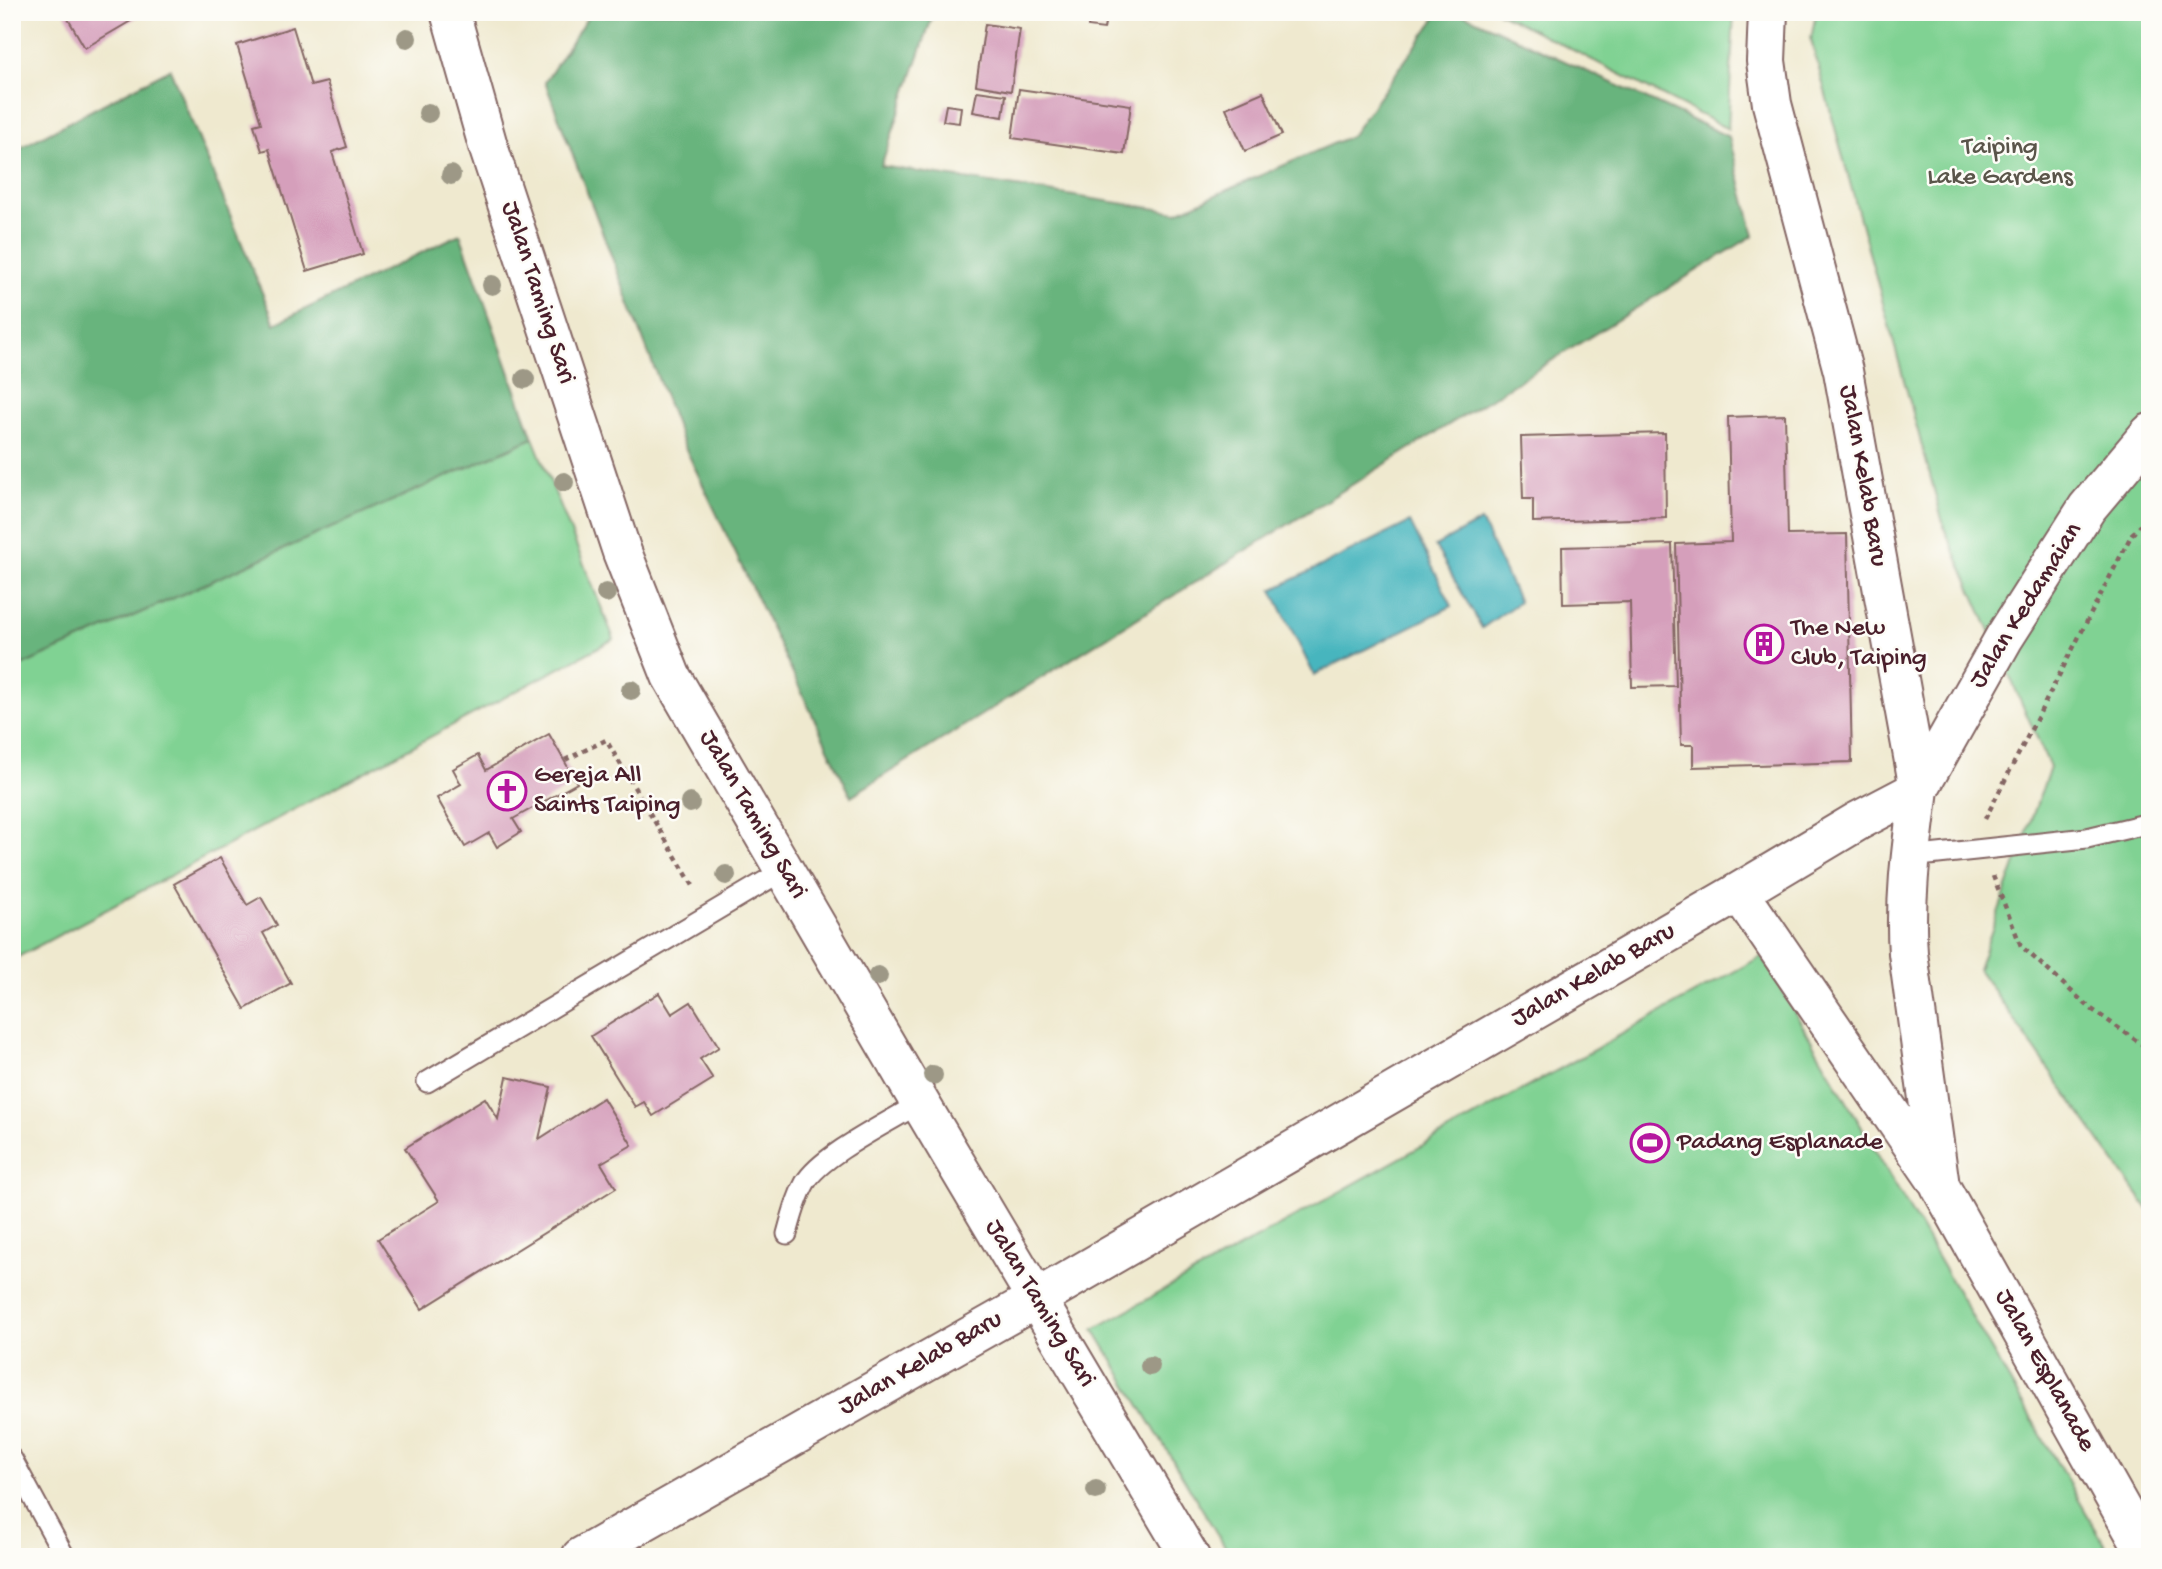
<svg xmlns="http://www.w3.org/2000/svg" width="2162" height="1569" viewBox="0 0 2162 1569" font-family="'Gochi Hand',sans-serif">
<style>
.green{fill:#80d293;stroke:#65785f;stroke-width:2}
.forest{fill:#68b47d;stroke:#596a54;stroke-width:2}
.water{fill:#46b5be;stroke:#486a74;stroke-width:2}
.building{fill:#d59fbb}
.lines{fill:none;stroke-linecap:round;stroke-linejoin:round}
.lane-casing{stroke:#846664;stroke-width:23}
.street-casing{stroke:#846664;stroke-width:42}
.primary-casing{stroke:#846664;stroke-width:42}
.path{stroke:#846664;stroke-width:4.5;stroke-dasharray:5 5;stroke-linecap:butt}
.lane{stroke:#fff;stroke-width:19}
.street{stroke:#fff;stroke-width:38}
.primary{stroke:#fff;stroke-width:38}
.tree{fill:#9d9886}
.labels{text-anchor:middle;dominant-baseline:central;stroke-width:5;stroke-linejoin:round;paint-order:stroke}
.park-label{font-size:26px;fill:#5a554a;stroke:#fdfcf7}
.street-label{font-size:26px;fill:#4a1f2b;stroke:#fdfcf7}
.poi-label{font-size:26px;fill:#4a1f2b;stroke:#fdfcf7;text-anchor:start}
</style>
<rect width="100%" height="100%" fill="#fdfcf7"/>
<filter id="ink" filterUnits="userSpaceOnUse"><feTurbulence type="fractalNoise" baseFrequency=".0143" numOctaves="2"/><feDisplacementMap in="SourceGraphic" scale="14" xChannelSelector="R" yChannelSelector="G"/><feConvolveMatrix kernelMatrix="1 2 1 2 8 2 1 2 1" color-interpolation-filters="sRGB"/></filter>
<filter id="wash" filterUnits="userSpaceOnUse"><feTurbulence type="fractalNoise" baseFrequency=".00686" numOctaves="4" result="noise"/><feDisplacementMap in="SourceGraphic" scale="28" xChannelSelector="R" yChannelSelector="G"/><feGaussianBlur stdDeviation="1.57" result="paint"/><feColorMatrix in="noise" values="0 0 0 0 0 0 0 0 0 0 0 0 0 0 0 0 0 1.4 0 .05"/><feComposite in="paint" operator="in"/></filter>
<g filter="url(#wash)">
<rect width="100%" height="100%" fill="#efe9cf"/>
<path class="green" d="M 1498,12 L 1734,12 L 1728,129 Z
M 1816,12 L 2150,12 L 2150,1212 L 1978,969 L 2050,767 L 1945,530 L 1811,40 Z
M 533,438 L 614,639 L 12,960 L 12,670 Z
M 1762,956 L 2112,1557 L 1231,1557 L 1094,1329 Z"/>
<path class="forest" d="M 591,12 L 934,12 L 881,166 L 1177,212 L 1351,136 L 1440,12 L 1459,12 L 1729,137 L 1754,235 L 851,796 L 682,441 L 545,82 Z
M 170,69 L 275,324 L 460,234 L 533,438 L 12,670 L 12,152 Z"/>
<path class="water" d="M 1481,521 L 1519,602 L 1482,628 L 1435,546 Z
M 1410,522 L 1452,606 L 1314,675 L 1272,590 Z"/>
<g id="blocks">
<path class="building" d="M 64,12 L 146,12 L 85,48 Z
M 1090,12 L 1107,12 L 1104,29 L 1088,27 Z
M 985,24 L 1020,29 L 1011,91 L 976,85 Z
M 293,27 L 311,86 L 327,82 L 347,147 L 332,152 L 363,254 L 307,271 L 269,149 L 262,151 L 254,125 L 261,123 L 237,45 Z
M 1019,89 L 1131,105 L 1124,154 L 1012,138 Z
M 977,91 L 1006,95 L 1003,117 L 973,112 Z
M 1263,92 L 1282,135 L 1245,151 L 1226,108 Z
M 946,105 L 961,107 L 959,123 L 943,121 Z
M 1785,415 L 1788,535 L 1847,534 L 1852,762 L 1693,767 L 1693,745 L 1681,745 L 1676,544 L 1731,542 L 1728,417 Z
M 1665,433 L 1666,518 L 1533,522 L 1533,499 L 1523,499 L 1521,437 Z
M 1672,544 L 1676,686 L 1632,687 L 1630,602 L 1563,604 L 1562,547 Z
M 549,734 L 577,783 L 513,819 L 521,832 L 497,847 L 489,833 L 465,847 L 437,798 L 461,784 L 453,769 L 478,755 L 486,770 Z
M 220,858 L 247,905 L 261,897 L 277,925 L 263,933 L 291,983 L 245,1009 L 174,884 Z
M 659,993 L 672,1014 L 691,1002 L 719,1047 L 700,1059 L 713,1079 L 653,1116 L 644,1102 L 635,1107 L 591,1036 Z
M 507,1077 L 551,1087 L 539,1139 L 603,1098 L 632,1145 L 601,1163 L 616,1188 L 422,1309 L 378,1239 L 439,1201 L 405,1148 L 485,1098 L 498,1119 Z"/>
</g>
</g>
<g filter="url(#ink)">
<use href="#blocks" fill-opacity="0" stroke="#846664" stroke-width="2"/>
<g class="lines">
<defs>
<path id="lane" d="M 1910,857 L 2087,838 L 2150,823
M 427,1082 L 784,870
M 787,1234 C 792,1216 796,1199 805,1183 C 821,1155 891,1121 920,1103
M 12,1459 L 65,1557"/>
<path id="street" d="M 1768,12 L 1766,61 L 1772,104 L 1843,371 L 1919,789 C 1912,844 1904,898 1908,953 L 1940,1186 L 2148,1557
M 1919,789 L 2004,638 L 2087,508 L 2150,433
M 1739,892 L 1935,1178
M 581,1557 L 1036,1299 L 1739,892 L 1858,821 L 1919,789"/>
<path id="primary" d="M 450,12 L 488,146 L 622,552 L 671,676 L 920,1103 L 1190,1557"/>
</defs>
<use href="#lane" class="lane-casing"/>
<use href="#street" class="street-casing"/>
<use href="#primary" class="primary-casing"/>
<path class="path" d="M 565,760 L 606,740 L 695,889
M 1985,819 L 2132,534 L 2150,517
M 1993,876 L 2021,946 L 2090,1008 L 2150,1050"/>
<use href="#lane" class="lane"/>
<use href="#street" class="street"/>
<use href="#primary" class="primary"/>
</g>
<g class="tree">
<circle cx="407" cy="38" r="10"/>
<circle cx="428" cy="113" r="10"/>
<circle cx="451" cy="175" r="10"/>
<circle cx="492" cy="285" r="10"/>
<circle cx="525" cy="379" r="10"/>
<circle cx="564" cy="482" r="10"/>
<circle cx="606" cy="593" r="10"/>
<circle cx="631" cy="690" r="10"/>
<circle cx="690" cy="803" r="10"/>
<circle cx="726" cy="875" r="10"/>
<circle cx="878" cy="976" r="10"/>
<circle cx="933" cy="1075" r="10"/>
<circle cx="1150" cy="1366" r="10"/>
<circle cx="1096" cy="1490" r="10"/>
</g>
</g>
<defs>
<symbol id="building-ring" viewBox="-11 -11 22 22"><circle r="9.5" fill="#fdfcf7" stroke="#b5179e" stroke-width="1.5"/><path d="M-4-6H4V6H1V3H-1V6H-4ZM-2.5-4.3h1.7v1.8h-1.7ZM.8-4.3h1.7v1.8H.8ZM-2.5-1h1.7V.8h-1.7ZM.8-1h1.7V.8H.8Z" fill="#b5179e"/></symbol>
<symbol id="church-ring" viewBox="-11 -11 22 22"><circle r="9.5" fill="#fdfcf7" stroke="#b5179e" stroke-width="1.5"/><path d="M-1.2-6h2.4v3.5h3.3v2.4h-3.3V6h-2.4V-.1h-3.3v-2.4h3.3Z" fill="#b5179e"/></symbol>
<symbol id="stadium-ring" viewBox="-11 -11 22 22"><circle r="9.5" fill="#fdfcf7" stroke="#b5179e" stroke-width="1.5"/><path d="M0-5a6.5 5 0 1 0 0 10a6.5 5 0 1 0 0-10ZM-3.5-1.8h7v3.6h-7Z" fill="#b5179e"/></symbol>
</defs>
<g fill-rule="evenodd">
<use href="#building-ring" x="1742" y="622" width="44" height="44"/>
<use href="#church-ring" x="485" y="769" width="44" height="44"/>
<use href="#stadium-ring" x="1628" y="1121" width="44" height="44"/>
</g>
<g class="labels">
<g class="park-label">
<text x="2000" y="148">Taiping<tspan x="2000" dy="30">Lake Gardens</tspan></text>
</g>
<g class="street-label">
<text transform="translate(537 293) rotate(72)">Jalan Taming Sari</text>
<text transform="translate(1862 476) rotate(80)">Jalan Kelab Baru</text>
<text transform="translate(2027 606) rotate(-58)">Jalan Kedamaian</text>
<text transform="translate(752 815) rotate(60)">Jalan Taming Sari</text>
<text transform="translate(1594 976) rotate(-30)">Jalan Kelab Baru</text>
<text transform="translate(1039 1304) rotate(59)">Jalan Taming Sari</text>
<text transform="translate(921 1364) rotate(-30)">Jalan Kelab Baru</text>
<text transform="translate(2044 1371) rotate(61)">Jalan Esplanade</text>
</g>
<g class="poi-label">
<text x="1791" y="629">The New<tspan x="1791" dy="30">Club, Taiping</tspan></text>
<text x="534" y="776">Gereja All<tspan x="534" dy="30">Saints Taiping</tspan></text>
<text x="1677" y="1143">Padang Esplanade</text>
</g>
</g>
<rect width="2162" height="1569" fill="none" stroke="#fdfcf7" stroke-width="42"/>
</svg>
